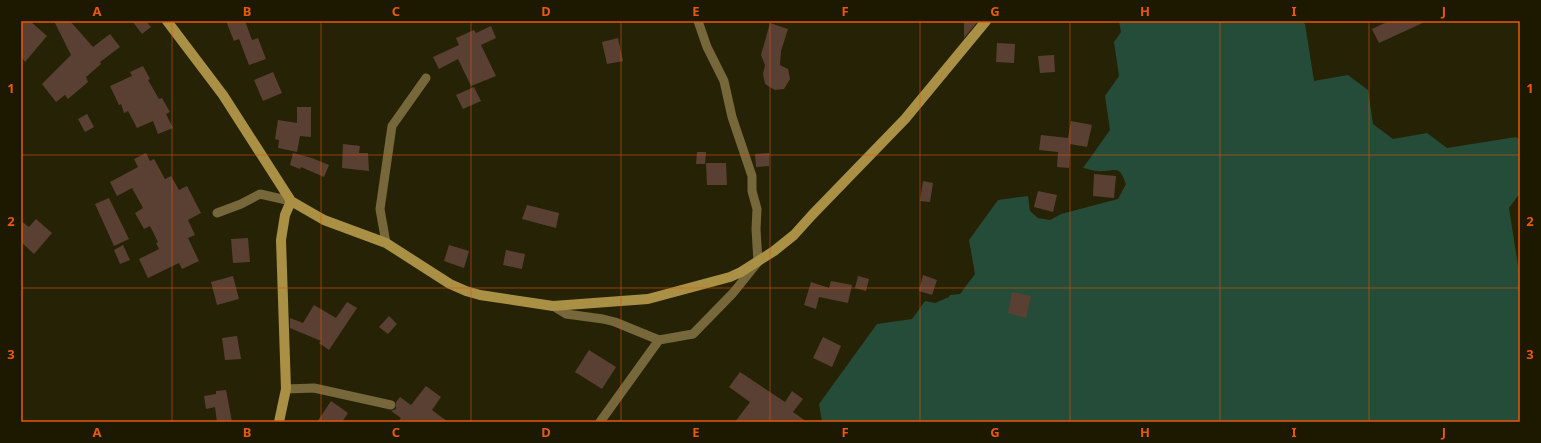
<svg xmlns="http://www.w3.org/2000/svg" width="1541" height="443" viewBox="0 0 1541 443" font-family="'Noto Sans',sans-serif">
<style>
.green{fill:#254c38}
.building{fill:#5a4032}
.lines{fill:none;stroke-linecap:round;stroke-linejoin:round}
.street{stroke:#77683b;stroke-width:9}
.secondary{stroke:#a99044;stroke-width:10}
.grid{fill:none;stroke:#e8590c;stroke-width:1;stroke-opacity:0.55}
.neatline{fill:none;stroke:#e8590c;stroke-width:1.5}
.grid-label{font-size:13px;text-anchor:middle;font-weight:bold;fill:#e8590c}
</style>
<rect width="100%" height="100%" fill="#262206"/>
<path class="green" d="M 1119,21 L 1302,21 L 1305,24 L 1314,81 L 1348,75 L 1368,90 L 1373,124 L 1393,139 L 1427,133 L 1447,148 L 1516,137 L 1520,140 L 1520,193 L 1509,208 L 1520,278 L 1520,422 L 822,422 L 819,404 L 877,324 L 912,319 L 925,301 L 935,303 L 949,297 L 950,295 L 960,294 L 975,274 L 969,240 L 998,200 L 1028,196 L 1030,211 L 1038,218 L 1050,220 L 1061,214 L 1118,199 L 1126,184 C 1119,166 1119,170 1102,171 C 1096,172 1089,169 1083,168 L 1110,130 L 1105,96 L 1119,76 L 1114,42 L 1121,32 Z"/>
<path class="building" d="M 24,21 L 30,21 L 47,36 L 25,62 L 21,56 L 21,24 Z
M 54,21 L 70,21 L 93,47 L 110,34 L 120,47 L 100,62 L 101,64 L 86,77 L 88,82 L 68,99 L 65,95 L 56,102 L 42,84 L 71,55 Z
M 132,21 L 146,21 L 151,27 L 142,34 Z
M 226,21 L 245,21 L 252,40 L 258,38 L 266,59 L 249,65 L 239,39 L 234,41 Z
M 964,21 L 978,21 L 964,38 Z
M 1389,21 L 1427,21 L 1379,43 L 1372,29 Z
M 770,23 L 788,29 L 781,51 L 780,65 L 788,69 L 790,79 L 784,89 L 775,90 L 765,84 L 763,74 L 765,65 L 761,55 Z
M 491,26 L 496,38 L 481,45 L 496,76 L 471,86 L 458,59 L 439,69 L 433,57 L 459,45 L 456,38 L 474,30 L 476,33 Z
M 618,38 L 623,61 L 607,64 L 602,42 Z
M 997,43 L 1015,44 L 1014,63 L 996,62 Z
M 1054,55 L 1055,72 L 1040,73 L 1038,56 Z
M 143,66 L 150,79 L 148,80 L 159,99 L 162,98 L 170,112 L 166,114 L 173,128 L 158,134 L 153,121 L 137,128 L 128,111 L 124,113 L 121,104 L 119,105 L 110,86 L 132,76 L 130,72 Z
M 273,72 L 282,93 L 263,101 L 254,80 Z
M 474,87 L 481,101 L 463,109 L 456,95 Z
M 297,107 L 311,107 L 311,137 L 300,136 L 297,152 L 278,148 L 279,140 L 275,139 L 278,120 L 297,123 Z
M 87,114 L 94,127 L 85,132 L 78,119 Z
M 1071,121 L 1092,125 L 1087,147 L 1070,144 L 1069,168 L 1057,167 L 1058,152 L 1039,150 L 1041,135 L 1068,138 Z
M 343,144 L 360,146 L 359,153 L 368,153 L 369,171 L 342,168 Z
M 697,152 L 706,152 L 705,164 L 696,164 Z
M 146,153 L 150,161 L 154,159 L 165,179 L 171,176 L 179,190 L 187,186 L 201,213 L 188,220 L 195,235 L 188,238 L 199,261 L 182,269 L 179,263 L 148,278 L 139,259 L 159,249 L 156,243 L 158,242 L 150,226 L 144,229 L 135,213 L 143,208 L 132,188 L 117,196 L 110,182 L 138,167 L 134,159 Z
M 293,153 L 312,158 L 329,165 L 324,177 L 301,167 L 300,169 L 290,165 Z
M 769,153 L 769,166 L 756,167 L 755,154 Z
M 706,163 L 726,163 L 727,185 L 707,185 Z
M 1094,174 L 1116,176 L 1114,198 L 1093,196 Z
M 923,181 L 933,183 L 930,202 L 920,201 Z
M 1038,191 L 1057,195 L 1053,212 L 1034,207 Z
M 109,198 L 129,239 L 114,246 L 95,204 Z
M 527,205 L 559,213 L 556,228 L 522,219 Z
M 36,219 L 52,233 L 34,254 L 21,242 L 21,221 L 29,227 Z
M 248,238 L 250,262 L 233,263 L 231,239 Z
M 123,245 L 130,260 L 120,264 L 114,250 Z
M 449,245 L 469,251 L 464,268 L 444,261 Z
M 506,250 L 525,254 L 522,269 L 503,265 Z
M 923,275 L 937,280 L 932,295 L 919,291 Z
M 233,276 L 239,299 L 217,305 L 211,282 Z
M 858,276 L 869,279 L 866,291 L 855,288 Z
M 831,281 L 852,285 L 848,303 L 819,297 L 816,309 L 804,305 L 811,282 L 829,288 Z
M 1012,292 L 1031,296 L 1026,318 L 1008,313 Z
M 347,302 L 357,308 L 329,350 L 319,343 L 321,341 L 290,328 L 290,318 L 303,323 L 314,305 L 336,318 Z
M 389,316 L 397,324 L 388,334 L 379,327 Z
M 237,336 L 241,359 L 225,360 L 222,338 Z
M 823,337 L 841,346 L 832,367 L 813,358 Z
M 589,350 L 616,367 L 602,389 L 575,372 Z
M 740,372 L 785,402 L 792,391 L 803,399 L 793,412 L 807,422 L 735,422 L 750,402 L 729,387 Z
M 426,386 L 441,397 L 432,410 L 448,422 L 398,422 L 401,418 L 391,411 L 396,409 L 396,402 L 400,397 L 411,405 Z
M 226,390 L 232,422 L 217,422 L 215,407 L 206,409 L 204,396 L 216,394 L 216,391 Z
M 331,401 L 348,413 L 342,422 L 317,422 Z"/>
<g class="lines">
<path class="street" d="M 217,213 L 241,204 L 260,194 L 291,201
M 386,243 L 380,209 L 392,126 L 426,78
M 553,306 L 566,314 L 603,319 L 615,322 L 659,340 L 693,334 L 733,293 L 758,262 L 756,229 L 757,209 L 752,191 L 752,176 L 732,117 L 724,81 L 707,47 L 698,21
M 286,389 L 314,388 L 391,405
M 600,422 L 659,340"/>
<path class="secondary" d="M 167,21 L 223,95 L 291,201 L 324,220 L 386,243 L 450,284 L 466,291 L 480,295 L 553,306 L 648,299 L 730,277 L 741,272 L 774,251 L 794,235 L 812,215 L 905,119 L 986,21
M 279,422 L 286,389 L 281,240 L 285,215 L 291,201"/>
</g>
<path class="grid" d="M 172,21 L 172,422M 321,21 L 321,422M 471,21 L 471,422M 621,21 L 621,422M 770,21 L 770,422M 920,21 L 920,422M 1070,21 L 1070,422M 1220,21 L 1220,422M 1369,21 L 1369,422M 21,155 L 1520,155M 21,288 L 1520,288"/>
<rect width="1541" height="443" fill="none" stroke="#1d1800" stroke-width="44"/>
<rect x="22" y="22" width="1497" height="399" class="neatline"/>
<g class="grid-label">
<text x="97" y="16">A</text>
<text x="247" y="16">B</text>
<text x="396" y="16">C</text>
<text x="546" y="16">D</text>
<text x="696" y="16">E</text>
<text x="845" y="16">F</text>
<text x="995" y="16">G</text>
<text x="1145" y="16">H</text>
<text x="1294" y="16">I</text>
<text x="1444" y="16">J</text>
<text x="11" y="93">1</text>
<text x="1530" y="93">1</text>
<text x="11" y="226">2</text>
<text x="1530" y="226">2</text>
<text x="11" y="359">3</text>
<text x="1530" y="359">3</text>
<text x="97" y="437">A</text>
<text x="247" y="437">B</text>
<text x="396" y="437">C</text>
<text x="546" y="437">D</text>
<text x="696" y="437">E</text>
<text x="845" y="437">F</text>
<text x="995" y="437">G</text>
<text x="1145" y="437">H</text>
<text x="1294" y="437">I</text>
<text x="1444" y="437">J</text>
</g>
</svg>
